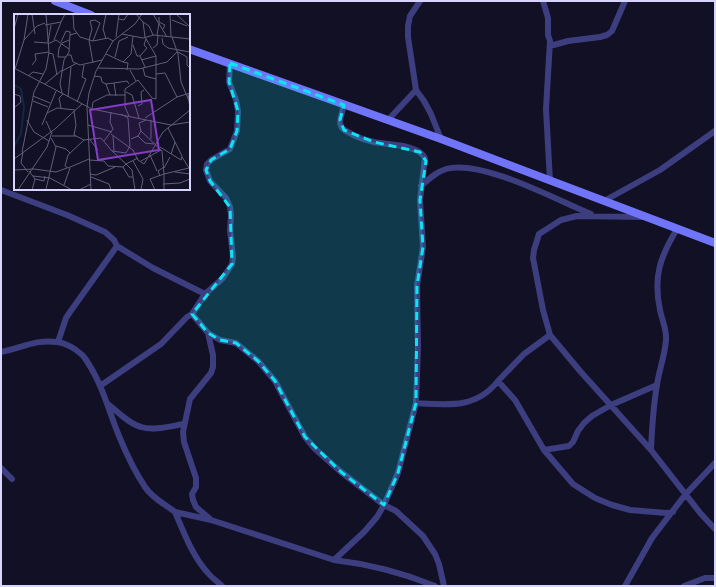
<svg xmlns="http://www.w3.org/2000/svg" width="716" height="587" viewBox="0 0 716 587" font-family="Manrope,sans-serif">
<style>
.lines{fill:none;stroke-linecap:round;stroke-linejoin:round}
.street{stroke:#3d3e80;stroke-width:6}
.secondary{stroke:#7074f8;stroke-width:8}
.marked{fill:#0ce5f1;fill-opacity:0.2;stroke:#0ce5f1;stroke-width:3;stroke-dasharray:8 5;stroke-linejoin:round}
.inset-river{fill:none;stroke:#112847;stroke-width:2}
.inset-road{fill:none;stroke:#615e7b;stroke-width:1}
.view{fill:#843dc5;fill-opacity:0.15;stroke:#843dc5;stroke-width:2}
.inset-edge{fill:none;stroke:#d7d4fd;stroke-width:2}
</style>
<rect width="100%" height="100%" fill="#121024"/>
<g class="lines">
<path class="street" d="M 420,1 L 410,16 L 408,26 L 408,37 L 416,90 L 424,101 L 431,114 L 441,139
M 543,1 L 548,18 L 548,35 L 550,41 L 546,109 L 550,181
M 550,46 L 568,41 L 600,37 L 607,35 L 612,31 L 625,1
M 388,120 L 416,90
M 421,186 C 429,179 436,172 446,169 C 482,159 556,200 591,214
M 1,190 L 67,215 L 105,232 L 114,240 L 117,246 L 153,268 L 205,294
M 604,201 L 660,170 L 715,131
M 192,314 L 208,333 L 220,340 L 236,343 L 258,361 L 275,381 L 305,437 L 315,449 L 341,472 L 384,505 L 396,511 L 423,536 L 435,554 L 439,564 L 444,586
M 208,333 L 213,355 L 213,367 L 211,373 L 190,399 L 183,432 L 184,442 L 196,478 L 196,487 L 192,494 L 193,500 L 196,507 L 210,519
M 550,335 L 580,371 L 651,450 L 701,514 L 715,529
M 58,342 L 66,318 L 70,312 L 117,246
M 1,352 C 22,348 35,339 57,342 C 65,343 75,348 81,354 C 84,356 86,360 88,363 C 103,386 109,412 119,436 C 126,453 135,472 145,487 C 152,498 166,505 175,512
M 498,381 L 524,354 L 550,335 L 543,310 L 533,258 L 534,250 L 539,234 L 561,220 L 577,216 L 643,217
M 100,386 L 161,344 L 187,317 L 192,314 L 205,294 L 223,278 L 232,264 L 233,257 L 230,230 L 231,215 L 230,207 L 226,198 L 210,181 L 206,170 L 207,164 L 211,160 L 230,149 L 237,131 L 238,111 L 236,100 L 229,82 L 230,63
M 416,403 C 448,405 476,409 498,381 L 515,400 L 544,450 L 573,484 L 595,498 L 612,505 L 630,510 L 666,513 L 673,512
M 108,404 C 118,412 129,424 141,427 C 154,431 171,426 184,424
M 544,450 L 569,446 L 573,442 L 578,431 L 584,423 L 592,416 L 611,405 L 657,385
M 651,450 C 652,428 653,407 657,385 C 659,370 665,355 666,340 C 667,330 662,320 660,310 C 653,277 660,257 677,229
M 1,468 L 12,479
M 334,560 C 368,564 403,573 435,586
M 222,586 C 218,582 212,578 208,573 C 193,557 184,533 175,512 L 211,520 L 334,560 L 364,532 L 377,517 L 384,505 L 398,473 L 416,403 L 418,347 L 417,286 L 423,247 L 420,200 L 425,158 C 418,144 388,145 374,142 C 365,140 356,137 348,132 C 346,131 342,129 341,126 C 338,120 343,111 344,105
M 625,586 L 652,538 L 685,495 L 715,463
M 684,586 L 705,578 L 715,578"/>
<path class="secondary" d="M 55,1 L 91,15
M 189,49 L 441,139 L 715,243"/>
</g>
<path class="marked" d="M 230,63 L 344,105 L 340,120 L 344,130 L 374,142 L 420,152 L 426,161 L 420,200 L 423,247 L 417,286 L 416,403 L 398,473 L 384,505 L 341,472 L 305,437 L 275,381 L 258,361 L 236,343 L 220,340 L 208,333 L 192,314 L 232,264 L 230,207 L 210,181 L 206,170 L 211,160 L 230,149 L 237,131 L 238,111 L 229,82 Z"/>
<g transform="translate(14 14)">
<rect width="176" height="176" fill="#121024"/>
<path class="inset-river" d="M 0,71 L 7,75 L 10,93 L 7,120 L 0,132"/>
<path class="inset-road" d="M 18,0 L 21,20M 59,0 L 60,15 L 66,23 L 79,27 L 94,24 L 99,27M 122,0 L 129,8 L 131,23 L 142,42 L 142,65 L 131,62 L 129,54M 139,0 L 153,23M 156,0 L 157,23M 162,0 L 176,13M 145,3 L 145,8 L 151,11 L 149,15M 105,5 L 110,6 L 114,0M 158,6 L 173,12M 129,8 L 135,12 L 139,21M 31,11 L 47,8 L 51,0M 0,15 L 4,0M 108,20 L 129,24 L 140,21 L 176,25M 143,21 L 145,9M 102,23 L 105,0M 158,23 L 164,40 L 167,68 L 175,87M 148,24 L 149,30 L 154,34 L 176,38M 92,25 L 89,15 L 92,0M 10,26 L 23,12 L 31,9M 40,26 L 47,8M 79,27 L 86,9M 20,28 L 34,29M 34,28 L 37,11M 47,28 L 52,17 L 56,18 L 56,21M 34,30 L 42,26 L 55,35M 119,31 L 123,42 L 126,42 L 133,34 L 130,31 L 132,25M 139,34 L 143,31 L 144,22M 164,38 L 173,43 L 173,51 L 176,54M 35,39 L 39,40 L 43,61M 92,40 L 109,48 L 117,40 L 119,22M 53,41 L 57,41 L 59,48 L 66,51 L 88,46M 126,42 L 131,53M 52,43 L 44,43 L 45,34 L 48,29 L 55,26M 101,43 L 105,27 L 114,23M 127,46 L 142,42M 109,48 L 114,49 L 113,56M 79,49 L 75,26 L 78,15 L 76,7 L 81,6 L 86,9M 18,51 L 22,46 L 21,40 L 35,38M 0,54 L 78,95 L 157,111 L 176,108M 84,54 L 125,55 L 153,48 L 163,38M 1,55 L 10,26 L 14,0M 116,56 L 122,67M 48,57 L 63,49M 142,60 L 151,59 L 163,83M 14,62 L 19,58 L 29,60M 80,62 L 87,63 L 88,68 L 92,70 L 96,81M 100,69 L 113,67 L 115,70M 31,70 L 48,56M 92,70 L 100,69 L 102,82M 112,78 L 118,81 L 125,104M 48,79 L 46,70 L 50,46 L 55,38 L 56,21 L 63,19M 0,80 L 6,82 L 7,88 L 0,94M 174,80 L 176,95M 19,82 L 36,89M 54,83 L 57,53M 19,87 L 34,93M 63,88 L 72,65 L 68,63 L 70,51M 124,92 L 128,90 L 127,78 L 130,76M 47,94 L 45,84 L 49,80M 78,95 L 79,88 L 93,81 L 111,81M 60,97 L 62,111 L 60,121 L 70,126 L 87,124 L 98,137M 33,99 L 43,94 L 61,96M 107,100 L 114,104 L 116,132 L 112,139 L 98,137 L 112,150 L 124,144M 115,102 L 111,93 L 111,75 L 124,66 L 138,84 L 142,85 L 142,65M 131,104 L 163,83 L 176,79M 13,106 L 20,118 L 35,127M 137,106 L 137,125M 32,107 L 37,118M 28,111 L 42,77M 74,111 L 98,118M 127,117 L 148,137 L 150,160 L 136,165 L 141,176M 97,120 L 119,136 L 124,146 L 130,150 L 149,118 L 176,96M 38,122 L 62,122M 99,122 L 100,137M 124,122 L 127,117 L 125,109 L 132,106M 117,125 L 124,122 L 131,129 L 140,130M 70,126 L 54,141 L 51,152 L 54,154 L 75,145M 76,126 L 84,136M 90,127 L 99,115 L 96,108 L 97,98M 42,132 L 52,135 L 56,139M 146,133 L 167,146 L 168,142 L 154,114M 8,138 L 20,78 L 32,55 L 35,38 L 32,0M 9,138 L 7,149 L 14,158M 157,140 L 161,128M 136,141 L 143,157M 168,143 L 175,154M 0,145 L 41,115 L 68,90M 75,146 L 90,147 L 94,152M 119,147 L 129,165 L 127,176M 127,147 L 147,136M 94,152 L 109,153 L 112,150 L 118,156 L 121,176M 109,153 L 115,163 L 119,163M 150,154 L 156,143M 0,156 L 20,155 L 42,158 L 53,154M 15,157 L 21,165 L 18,176M 161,158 L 176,160M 76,160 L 82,161 L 101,153M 19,162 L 36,164 L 58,176M 146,162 L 144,157 L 150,153M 77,163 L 95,170 L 97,176M 21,165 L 30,167 L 31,162M 149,170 L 166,169 L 176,165M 50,171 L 56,154M 32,175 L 42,133 L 37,124M 4,176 L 33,133 L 38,118M 65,176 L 77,170M 77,176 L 73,93 L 75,79 L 82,57 L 99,27 L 121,10 L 128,0M 150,176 L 150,160 L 175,154"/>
<path class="view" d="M 137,86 L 145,136 L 84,146 L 76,96 Z"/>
<rect width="176" height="176" class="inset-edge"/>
</g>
<rect width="716" height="587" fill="none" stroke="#d7d4fd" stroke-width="4"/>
</svg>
